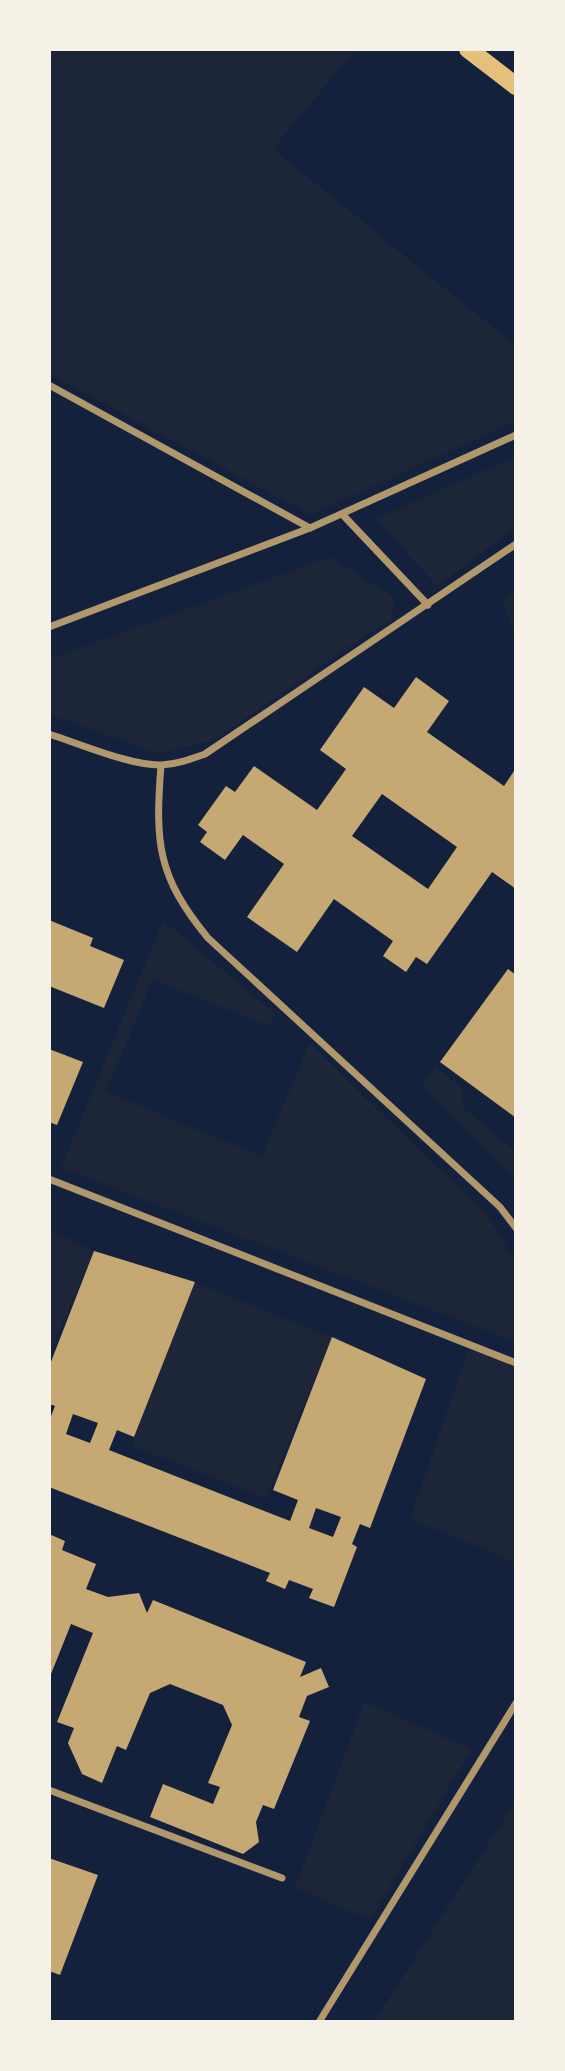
<svg xmlns="http://www.w3.org/2000/svg" width="565" height="2071" viewBox="0 0 565 2071" font-family="Rubik,sans-serif">
<style>
.green{fill:#1d2539}
.building{fill:#c6a872;fill-rule:evenodd}
.lines{fill:none;stroke-linecap:round;stroke-linejoin:round}
.minor{stroke:#b1986c;stroke-width:7}
.primary{stroke:#e5c07b;stroke-width:18}
</style>
<rect width="100%" height="100%" fill="#14213d"/>
<path class="green" d="M 49,49 L 356,49 L 273,149 L 516,346 L 516,421 L 311,515 L 49,374 Z
M 516,456 L 516,527 L 437,586 L 376,519 Z
M 330,557 L 395,598 L 391,620 L 366,635 L 214,740 L 159,754 L 49,714 L 49,659 Z
M 516,592 L 516,638 L 502,601 Z
M 163,920 L 275,1014 L 269,1026 L 153,979 L 106,1092 L 262,1156 L 309,1043 L 487,1215 L 516,1262 L 516,1342 L 61,1168 Z
M 436,1067 L 463,1089 L 463,1108 L 516,1151 L 516,1179 L 421,1087 Z
M 49,1229 L 94,1251 L 49,1354 Z
M 191,1281 L 332,1337 L 266,1498 L 132,1446 Z
M 470,1345 L 516,1363 L 516,1563 L 410,1519 Z
M 364,1702 L 472,1749 L 370,1920 L 295,1888 Z
M 516,1800 L 516,2022 L 374,2022 Z"/>
<path class="building" d="M 416,677 L 449,701 L 427,732 L 504,786 L 516,768 L 516,889 L 492,872 L 427,964 L 416,957 L 406,972 L 383,956 L 393,941 L 334,899 L 297,952 L 247,917 L 284,864 L 243,835 L 225,860 L 200,842 L 207,832 L 198,825 L 226,786 L 235,792 L 254,766 L 317,810 L 346,769 L 320,750 L 364,687 L 394,708 ZM 382,794 L 457,847 L 428,889 L 352,836 Z
M 49,920 L 93,938 L 90,946 L 124,960 L 104,1008 L 49,986 Z
M 508,969 L 516,975 L 516,1118 L 440,1062 Z
M 49,1049 L 83,1062 L 57,1125 L 49,1122 Z
M 94,1251 L 195,1282 L 134,1437 L 117,1430 L 109,1450 L 290,1521 L 298,1500 L 273,1490 L 332,1337 L 426,1379 L 370,1528 L 360,1524 L 352,1544 L 357,1547 L 334,1607 L 309,1598 L 313,1589 L 289,1580 L 285,1589 L 266,1581 L 270,1573 L 49,1487 L 49,1421 L 55,1406 L 49,1404 L 49,1367 ZM 73,1414 L 98,1423 L 90,1443 L 66,1434 ZM 316,1508 L 341,1517 L 333,1537 L 309,1528 Z
M 49,1534 L 65,1541 L 62,1550 L 96,1564 L 86,1589 L 108,1597 L 139,1593 L 147,1613 L 153,1600 L 306,1662 L 300,1677 L 321,1668 L 329,1687 L 307,1696 L 299,1717 L 310,1721 L 274,1809 L 263,1805 L 256,1822 L 259,1842 L 243,1854 L 150,1817 L 163,1784 L 213,1804 L 220,1787 L 208,1783 L 232,1725 L 223,1705 L 170,1684 L 150,1693 L 126,1750 L 117,1746 L 102,1783 L 82,1774 L 68,1743 L 74,1728 L 57,1722 L 93,1633 L 71,1624 L 49,1679 Z
M 49,1858 L 98,1875 L 60,1975 L 49,1971 Z"/>
<g class="lines">
<path class="minor" d="M 49,385 L 310,528
M 342,514 L 428,605
M 49,627 L 310,528 L 516,435
M 49,734 C 80,744 131,766 162,765 C 178,764 191,759 205,754 L 516,544
M 161,765 C 155,843 157,876 208,938 L 500,1207 L 516,1228
M 49,1179 L 516,1363
M 49,1790 L 282,1878
M 319,2022 L 516,1703"/>
<path class="primary" d="M 468,49 L 516,86"/>
</g>
<rect width="565" height="2071" fill="none" stroke="#f6f1e7" stroke-width="102"/>
</svg>
